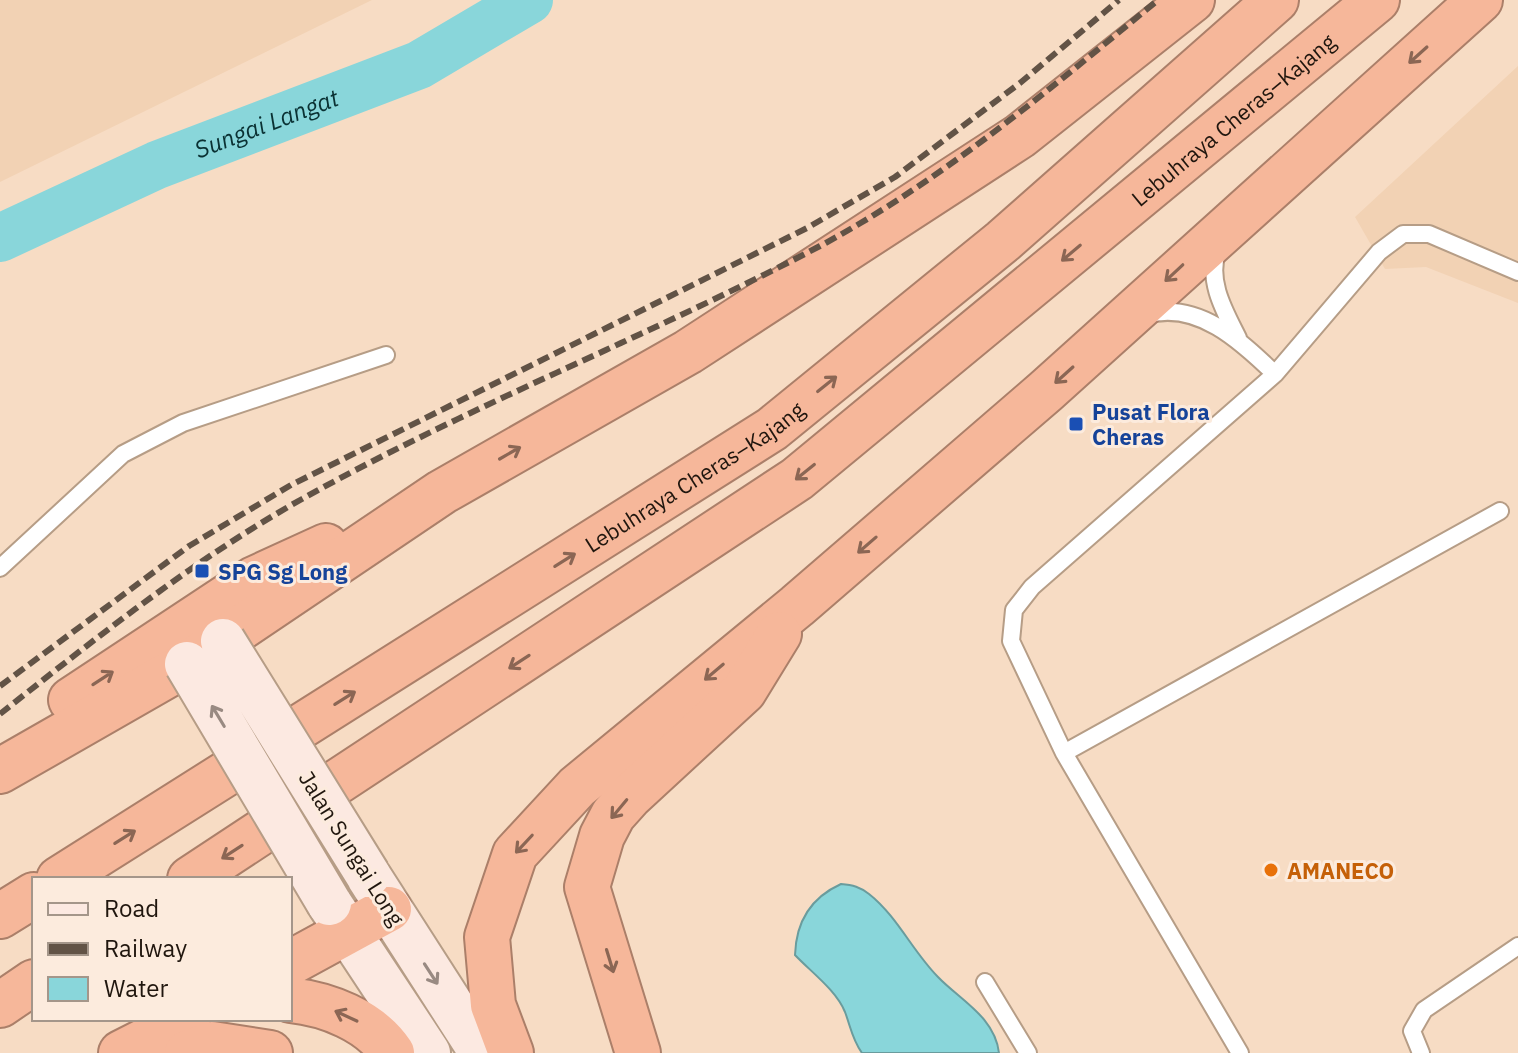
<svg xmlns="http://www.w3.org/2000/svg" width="1518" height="1053" viewBox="0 0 1518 1053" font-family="'IBM Plex Sans',sans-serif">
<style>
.built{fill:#f2d2b4}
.water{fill:#89d6da;stroke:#6a9c9d;stroke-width:2}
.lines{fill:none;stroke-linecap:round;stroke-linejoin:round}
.river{stroke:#89d6da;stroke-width:48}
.lane-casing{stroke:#b69d86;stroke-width:20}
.secondary-casing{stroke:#b69d86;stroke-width:48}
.highway-casing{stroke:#ab7f69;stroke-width:48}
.lane{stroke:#fff;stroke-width:16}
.secondary{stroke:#fce9e1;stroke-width:44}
.highway{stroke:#f6b79a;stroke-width:44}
.rail{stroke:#625346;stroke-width:6;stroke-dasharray:12 6;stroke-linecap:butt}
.secondary-bridge-casing{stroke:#b69d86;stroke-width:48;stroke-linecap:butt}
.secondary-bridge{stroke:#fce9e1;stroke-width:44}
.oneway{stroke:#8b6654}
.oneway2{stroke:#998a82}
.transit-dot{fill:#1a4fb4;stroke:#fcebdd;stroke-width:3}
.food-dot{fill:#e8710a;stroke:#fcebdd;stroke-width:3}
.labels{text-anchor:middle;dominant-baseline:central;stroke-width:6;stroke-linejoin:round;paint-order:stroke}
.street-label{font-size:22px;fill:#20160e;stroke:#fcebdd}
.transit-label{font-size:22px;font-weight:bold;fill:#164399;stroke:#fcebdd;text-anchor:start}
.food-label{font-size:22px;font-weight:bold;fill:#c56008;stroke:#fcebdd;text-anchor:start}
.water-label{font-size:24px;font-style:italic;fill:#0a3133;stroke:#fcebdd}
</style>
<rect width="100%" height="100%" fill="#f7dcc4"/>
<path class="built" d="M 0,0 L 372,0 L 0,182 Z
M 1518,66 L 1518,303 L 1426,267 L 1385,269 L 1355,217 Z"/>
<path class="water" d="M 841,884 C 853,885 860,887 869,894 C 897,916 913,952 938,977 C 960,1000 995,1017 999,1053 L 862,1053 C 852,1039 851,1028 845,1012 C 836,990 811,972 795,955 C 796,922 810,898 841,884 Z"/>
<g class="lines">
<path class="river" id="s1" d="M 0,238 L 157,165 L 419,65 L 529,0"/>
<defs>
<path id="lane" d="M 1218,250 C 1206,280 1225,312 1238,338
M 1146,315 C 1197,300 1241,341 1275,374
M 0,568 L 123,454 L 183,423 L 386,355
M 1064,753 L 1500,511
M 985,982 L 1028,1053
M 1240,1053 L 1064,753 L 1011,641 L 1014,610 L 1032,587 L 1275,374 L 1379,252 L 1403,234 L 1429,234 L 1518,272
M 1421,1053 L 1412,1031 L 1424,1010 L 1518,946"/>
<path id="secondary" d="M 369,877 L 482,1053
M 329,903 L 428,1053"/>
<g id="highway">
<path d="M 71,700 L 254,579 L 326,546"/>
<path d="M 0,771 L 187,664 L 442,492 L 688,352 L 1020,136 L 1192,0"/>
<path id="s2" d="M 59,879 L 772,429 L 1003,241 L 1276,0"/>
<path id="s3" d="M 190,879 L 797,479 L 1377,0"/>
<path d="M 0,916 L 34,895"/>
<path d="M 290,963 L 389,909"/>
<path d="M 290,1000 C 327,1004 370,1020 392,1053"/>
<path d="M 0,1005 L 34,982"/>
<path d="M 121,1053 L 188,1019"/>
<path d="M 187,1053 L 212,1044 L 270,1053"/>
<path d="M 511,1053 L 493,1005 L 487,937 L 515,854 L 577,787 L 797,606 L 1046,391 L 1480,0"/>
<path d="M 638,1053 L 587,887 L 602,836 L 613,815 L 630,796 L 744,691 L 779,634"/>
</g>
</defs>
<use href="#lane" class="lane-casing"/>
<use href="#secondary" class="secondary-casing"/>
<use href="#highway" class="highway-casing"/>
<use href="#lane" class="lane"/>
<use href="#secondary" class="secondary"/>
<use href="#highway" class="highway"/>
<path class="rail" d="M 0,686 L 189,546 L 291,485 L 807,228 L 895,177 L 1020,83 L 1119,0
M 0,714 C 96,638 195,559 302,499 C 470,405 650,336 820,246 C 943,180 1051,88 1158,0"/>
<defs>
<path id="secondary-bridge" d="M 223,641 L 368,875
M 187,664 L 329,903"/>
</defs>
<use href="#secondary-bridge" class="secondary-bridge-casing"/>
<use href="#secondary-bridge" class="secondary-bridge"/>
</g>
<defs><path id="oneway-shaft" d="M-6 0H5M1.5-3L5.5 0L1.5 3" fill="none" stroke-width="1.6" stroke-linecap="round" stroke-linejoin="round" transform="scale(2)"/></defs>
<g class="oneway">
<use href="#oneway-shaft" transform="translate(1418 55) rotate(138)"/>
<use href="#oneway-shaft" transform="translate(1071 253) rotate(140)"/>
<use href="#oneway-shaft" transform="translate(1174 273) rotate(137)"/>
<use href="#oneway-shaft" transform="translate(1064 375) rotate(138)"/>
<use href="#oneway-shaft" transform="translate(827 384) rotate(-39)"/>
<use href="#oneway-shaft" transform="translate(510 453) rotate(-30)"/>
<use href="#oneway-shaft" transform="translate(805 472) rotate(141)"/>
<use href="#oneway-shaft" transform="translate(867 545) rotate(139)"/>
<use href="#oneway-shaft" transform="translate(565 560) rotate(-32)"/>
<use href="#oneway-shaft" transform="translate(519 662) rotate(147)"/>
<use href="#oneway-shaft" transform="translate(714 672) rotate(140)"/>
<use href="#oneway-shaft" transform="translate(103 678) rotate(-33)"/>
<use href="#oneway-shaft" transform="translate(345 698) rotate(-32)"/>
<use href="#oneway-shaft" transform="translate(619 809) rotate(130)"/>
<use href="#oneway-shaft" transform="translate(125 837) rotate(-32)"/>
<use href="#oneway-shaft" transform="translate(524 844) rotate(133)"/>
<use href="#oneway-shaft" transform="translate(232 852) rotate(147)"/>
<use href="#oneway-shaft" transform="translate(610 961) rotate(73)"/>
<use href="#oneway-shaft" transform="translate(346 1016) rotate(-155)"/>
</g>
<g class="oneway2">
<use href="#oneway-shaft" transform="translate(218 716) rotate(-121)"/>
<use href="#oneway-shaft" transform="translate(431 974) rotate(57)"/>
</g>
<g class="transit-dot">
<rect x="1068" y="416" width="16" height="16" rx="4"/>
<rect x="194" y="563" width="16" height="16" rx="4"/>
</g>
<circle class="food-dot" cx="1271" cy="870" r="8"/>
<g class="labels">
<g class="street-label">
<text stroke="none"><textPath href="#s3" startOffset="1292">Lebuhraya Cheras–Kajang</textPath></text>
<text stroke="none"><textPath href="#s2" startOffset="752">Lebuhraya Cheras–Kajang</textPath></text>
<text transform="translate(352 848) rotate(58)">Jalan Sungai Long</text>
</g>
<g class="transit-label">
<text x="1092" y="411">Pusat Flora<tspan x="1092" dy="25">Cheras</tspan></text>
<text x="218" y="571">SPG Sg Long</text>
</g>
<g class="food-label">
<text x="1287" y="870">AMANECO</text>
</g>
<g class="water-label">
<text stroke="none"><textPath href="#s1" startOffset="290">Sungai Langat</textPath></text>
</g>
</g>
<rect x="32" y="877" width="260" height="144" fill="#fcebdd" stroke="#a4968a" stroke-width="2"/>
<rect x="48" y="903" width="40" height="12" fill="#fce9e1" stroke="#a4968a" stroke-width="2"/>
<text x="104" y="917" font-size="24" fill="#20160e">Road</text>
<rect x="48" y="943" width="40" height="12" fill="#625346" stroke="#a4968a" stroke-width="2"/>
<text x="104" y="957" font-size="24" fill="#20160e">Railway</text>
<rect x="48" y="977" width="40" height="24" fill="#89d6da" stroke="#a4968a" stroke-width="2"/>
<text x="104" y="997" font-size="24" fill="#20160e">Water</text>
</svg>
